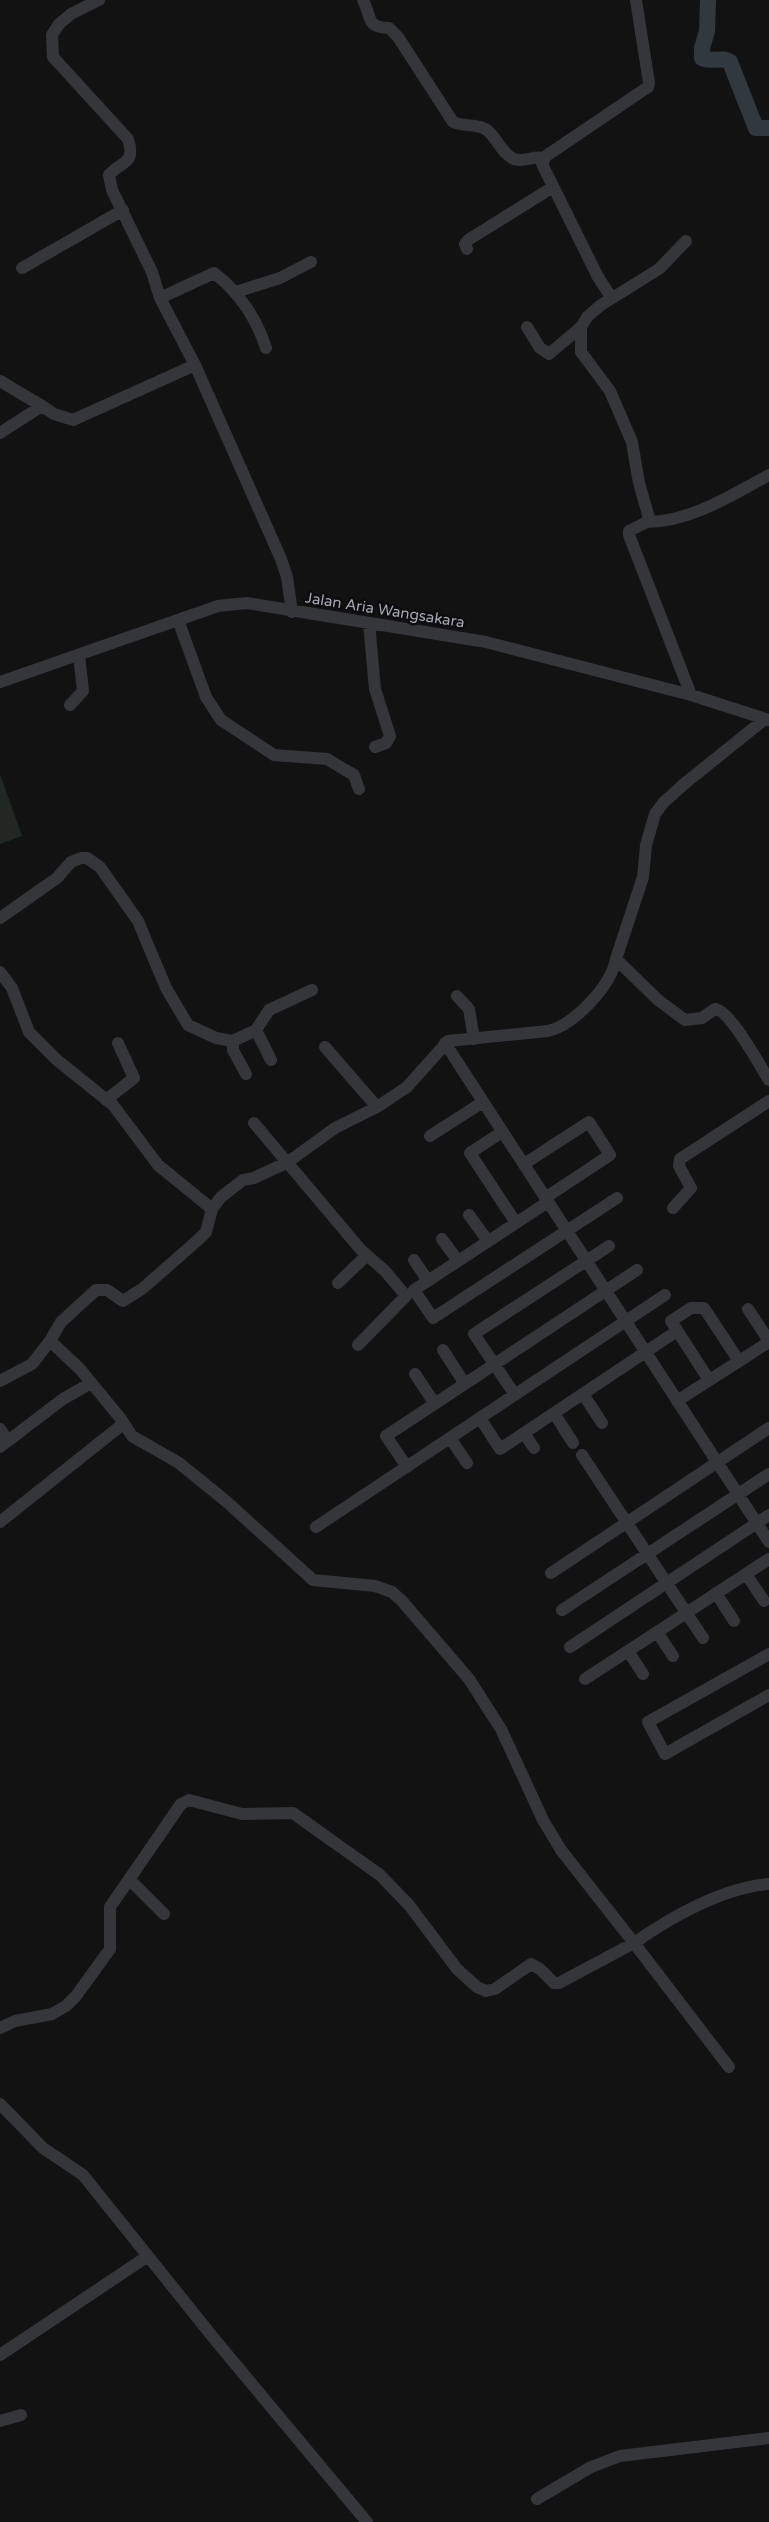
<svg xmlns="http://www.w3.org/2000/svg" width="769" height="2522" viewBox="0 0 769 2522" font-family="'Varela Round',sans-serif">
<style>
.grass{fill:#212722}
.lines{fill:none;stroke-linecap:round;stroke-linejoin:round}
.river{stroke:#31383e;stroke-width:16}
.minor{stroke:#35363a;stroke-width:12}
.labels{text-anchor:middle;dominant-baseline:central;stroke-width:5;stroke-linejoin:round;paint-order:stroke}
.street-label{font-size:15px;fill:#a5a8b2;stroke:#0d0d0e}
</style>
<rect width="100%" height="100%" fill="#121213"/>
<path class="grass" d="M 0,774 L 22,836 L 0,844 Z"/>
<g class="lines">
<path class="river" d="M 708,0 L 707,31 L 702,48 L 702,58 C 712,63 722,56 730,62 L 756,128 L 769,128"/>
<path class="minor" d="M 99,0 L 71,14 L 59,24 L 52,35 L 53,57 L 128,139 C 136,165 122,160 109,175 L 112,190 L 152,272 L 160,298 L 195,365 L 281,559 L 287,577 L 292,612
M 363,0 C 372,17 365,27 389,28 L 398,37 L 453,122 C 463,127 477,123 487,130 C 497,138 501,153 514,159 C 523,163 534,155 544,158
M 686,241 L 659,269 L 601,305 L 587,317 L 581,327 L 581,352 L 610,391 L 632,442 L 639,483 L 649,518 L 645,523 L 629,531 L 629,535 L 691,695
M 467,249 L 465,244 L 468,240 L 553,187
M 22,268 L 123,210
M 236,292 L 280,278 L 311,262
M 611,297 L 598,277 L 542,164 L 546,156 L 648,87 L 649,83 L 636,0
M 160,298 L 214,273 C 238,291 257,319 266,348
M 527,327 L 540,348 L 549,354 L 581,327
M 0,381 L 42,406
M 0,433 L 42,406 L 54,414 L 73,420 L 195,365
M 647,522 C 690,522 732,495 769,475
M 178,620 L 206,697 L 221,720 L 274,755 L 327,759 L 354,775 L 359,789
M 369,623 L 375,689 L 390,736 L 386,743 L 375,747
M 0,682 L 218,606 L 247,603 L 486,642 L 691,695 L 769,720
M 70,705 L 83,691 L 79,655
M 765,719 L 684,784 L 663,803 L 655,814 L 646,845 L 643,877 L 616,959 L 658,1000 L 685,1020 L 702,1018 L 715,1009 C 730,1010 760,1066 769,1080
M 0,918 L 57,878 L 71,862 L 81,858 L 87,858 L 100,867 L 138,921 L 166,988 L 188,1025 L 216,1038 L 233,1041 L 256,1030 L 269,1010 L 312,990
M 0,972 L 12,988 L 29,1032 L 57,1060 L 113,1105 L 158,1165 L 212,1209
M 457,996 L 469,1009 L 474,1039
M 256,1030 L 271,1060
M 233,1041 L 233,1050 L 246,1074
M 445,1043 L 769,1542
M 325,1047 L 377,1107
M 106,1100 L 134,1078 L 118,1043
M 254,1123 L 361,1250 L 385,1271 L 406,1296 L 358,1345
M 502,1132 L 470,1153 L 516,1223
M 430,1136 L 483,1102
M 524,1164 L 589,1122 L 610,1155 L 545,1198
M 548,1202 L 414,1290 L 433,1318 L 617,1198
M 673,1208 L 691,1188 L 679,1166 L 680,1159 L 769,1101
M 469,1215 L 488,1241
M 442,1239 L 458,1261
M 414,1260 L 428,1281
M 338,1283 L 367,1255
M 748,1309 L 769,1341
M 50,1341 L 80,1369 L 121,1419 L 132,1436 L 179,1463 L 227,1502 L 313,1580 L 375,1586 L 392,1592 L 402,1601 L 469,1679 L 501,1729 L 543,1820 L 561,1850 L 634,1943 C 671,1917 724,1887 769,1884
M 443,1350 L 465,1384
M 415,1374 L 435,1404
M 709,1380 L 671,1321 L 691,1308 L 704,1308 L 739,1361
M 0,1381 L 32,1364 L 50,1341 L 61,1322 L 96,1290 L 107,1290 L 123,1301 L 142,1289 L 198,1240 L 206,1232 L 212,1209 L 221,1197 L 243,1180 L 254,1178 L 288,1162 L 335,1128 L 377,1107 L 407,1087 L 448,1041 L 548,1031 C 574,1025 611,986 616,959
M 583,1394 L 602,1423
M 515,1395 L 474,1334 L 609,1246
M 677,1401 L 769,1342
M 554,1413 L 573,1443
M 480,1418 L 500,1449 L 671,1335
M 0,1429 L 8,1441
M 524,1433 L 534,1448
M 450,1438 L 467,1463
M 0,1447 L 63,1399 L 91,1383
M 582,1455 L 703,1638
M 407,1467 L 386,1436 L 637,1270
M 0,1522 L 123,1424
M 316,1527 L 665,1295
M 551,1573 L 769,1428
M 746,1574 L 764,1601
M 716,1593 L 734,1621
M 562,1610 L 769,1474
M 657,1632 L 673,1656
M 570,1647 L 769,1515
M 628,1651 L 643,1674
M 769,1654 L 648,1722 L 665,1754 L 769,1695
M 585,1679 L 769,1559
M 130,1880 L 164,1914
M 0,2028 L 15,2021 L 52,2014 L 66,2006 L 76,1996 L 110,1949 L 110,1907 L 181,1804 L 189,1800 L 242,1814 L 293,1813 L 380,1875 L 409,1905 L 457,1969 L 477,1987 L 486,1991 L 495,1989 L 531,1964 L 540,1969 L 554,1983 L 559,1983 L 634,1943 L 729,2067
M 0,2104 L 43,2148 L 83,2175 L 216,2341 L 367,2522
M 0,2355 L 148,2256
M 0,2421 L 21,2415
M 537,2499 L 591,2467 L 620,2456 L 769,2438"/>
</g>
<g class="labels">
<g class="street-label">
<text transform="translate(385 610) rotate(9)">Jalan Aria Wangsakara</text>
</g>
</g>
</svg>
